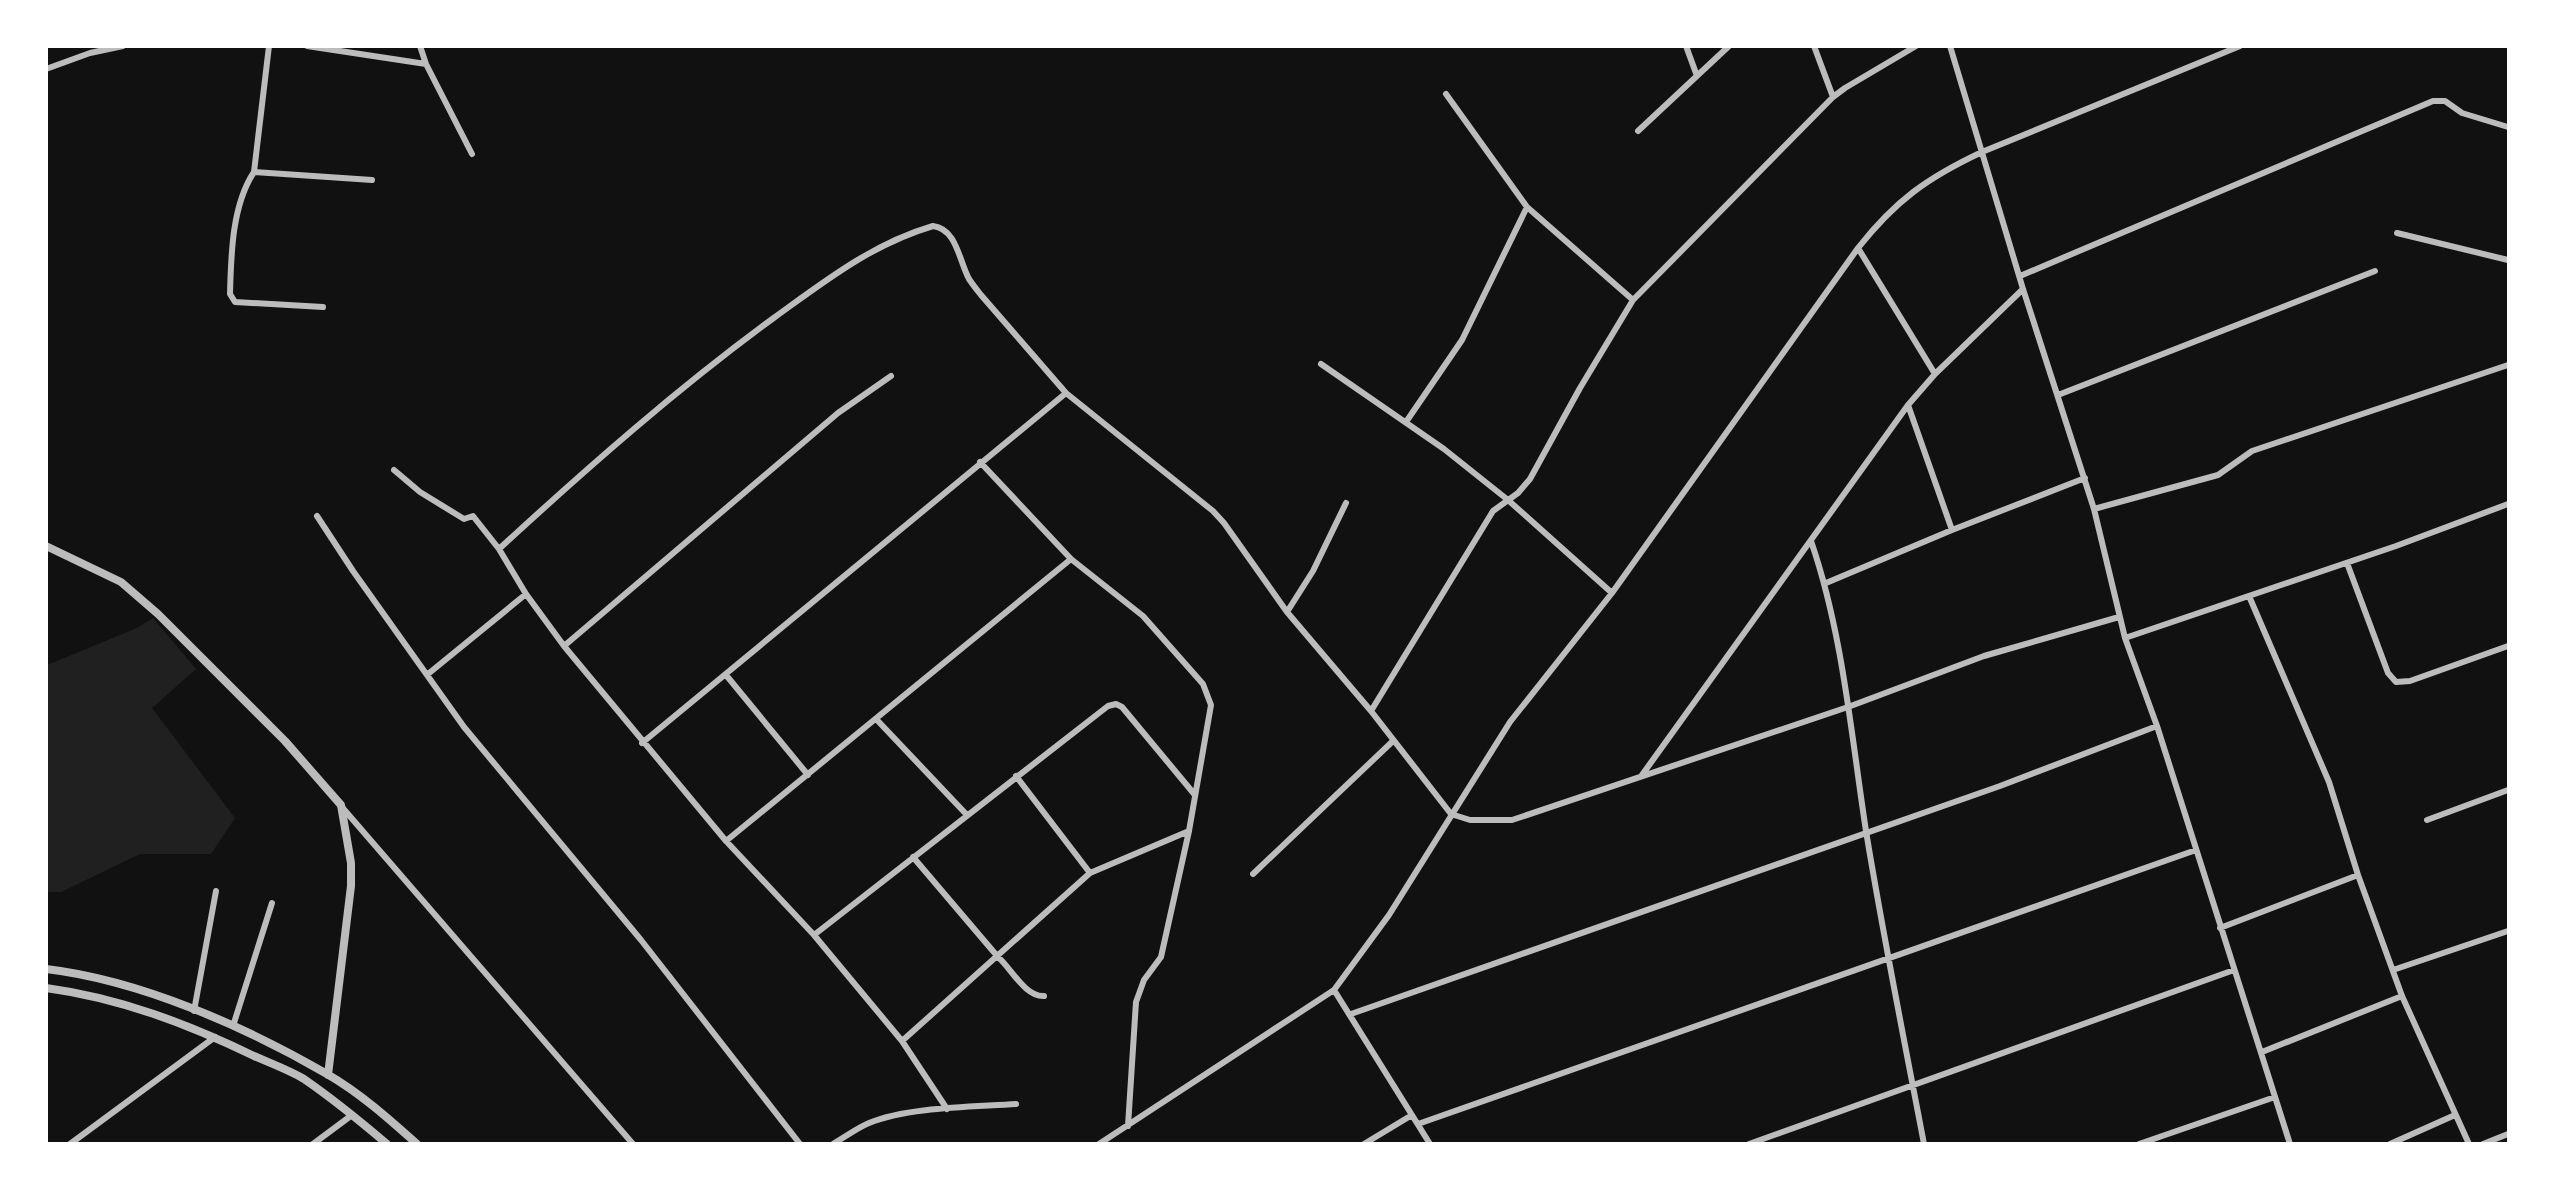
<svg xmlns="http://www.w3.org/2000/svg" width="2555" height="1190" viewBox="0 0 2555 1190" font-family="'IBM Plex Sans',sans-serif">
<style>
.green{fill:#202020}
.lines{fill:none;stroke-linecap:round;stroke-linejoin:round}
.minor{stroke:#bcbcbc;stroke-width:6}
.tertiary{stroke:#bcbcbc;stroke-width:8}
</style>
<rect width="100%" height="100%" fill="#111"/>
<path class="green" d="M 153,618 L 196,669 L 152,708 L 235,818 L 211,854 L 140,854 L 61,892 L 47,892 L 47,665 L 137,628 Z"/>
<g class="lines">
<path class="minor" d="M 269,46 L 254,172 C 232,205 231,255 230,294 L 235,302 L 323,307
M 307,46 L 426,64
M 420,46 L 426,64 L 472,154
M 1686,46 L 1697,76
M 1814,46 L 1833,97
M 1950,46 L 2023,289 L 2094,509 L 2125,638 L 2157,726 L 2290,1144
M 46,69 L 90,53 L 123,46
M 1446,94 L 1527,207 L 1633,300
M 1638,131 L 1729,46
M 254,172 L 372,180
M 2397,233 L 2508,260
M 1858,248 L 1935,374
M 2020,276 L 2433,101 L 2445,101 L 2462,113 L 2508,127
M 1321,364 L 1444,449 L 1508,500 L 1612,593
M 2058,395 L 2375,271
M 1908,405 L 1952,530
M 1406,422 L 1462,340 L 1527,207
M 980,462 L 1071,559 L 1143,616 L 1203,684 L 1211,705 L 1189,831 L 1161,957 L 1144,980 L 1136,1002 L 1128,1126
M 394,470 L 420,492 L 464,519 L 473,516 L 499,549 L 526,594 L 564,646 L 726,841 L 814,935 L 902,1041 L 947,1109
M 2094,509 L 2218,475 L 2252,451 L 2508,365
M 317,516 L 353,571 L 464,727 L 641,940 L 800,1144
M 1811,541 C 1843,634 1851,734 1866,831 C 1883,935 1904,1039 1924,1144
M 499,549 C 587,468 678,388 775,317 C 825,281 872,244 933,226 C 957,229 959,261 969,279 C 973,285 977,290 981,295 L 1066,393 L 1213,511 L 1224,523 L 1287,612 L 1371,711 L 1451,814 L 1470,820 L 1512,820 L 1848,707 L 1984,656 L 2119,617
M 2347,563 L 2388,673 L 2396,682 L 2410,681 L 2508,646
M 1826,583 L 1952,530 L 2085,478
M 2249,596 L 2329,782 L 2358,875 L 2402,996 L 2469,1144
M 1287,612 L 1313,571 L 1346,503
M 2125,638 L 2396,546 L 2508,504
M 564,646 L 838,413 L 891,376
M 428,674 L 526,594
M 726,675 L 808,775
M 1371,711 L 1493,511 L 1518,493 L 1530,479 L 1580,388 L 1633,300 L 1833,97 L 1845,88 L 1916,46
M 877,720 L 967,815
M 642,743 L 1066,393
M 1642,775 L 1908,405 L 1935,374 L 2023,289
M 1016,776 L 1090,873
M 341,806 L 633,1144
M 2427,820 L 2508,790
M 726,841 L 1071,559
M 913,857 L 998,957 C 1011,968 1025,997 1044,996
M 1253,874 L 1393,741
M 2220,928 L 2358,875
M 814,935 L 1108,706 L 1116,704 L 1122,707 L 1195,795
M 2393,970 L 2508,931
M 1334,990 L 1430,1144
M 194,1011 L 216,891
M 1351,1014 L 2000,786 L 2157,726
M 233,1026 L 272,903
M 902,1041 L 1090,873 L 1189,831
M 2262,1052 L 2402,996
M 1418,1124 L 2196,850
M 70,1144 L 215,1037
M 313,1144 L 352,1115
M 833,1144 C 845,1137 857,1128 869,1123 C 907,1107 974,1107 1016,1104
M 1099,1144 L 1334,990 L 1389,915 L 1510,722 L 1612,593 L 1858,248 C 1896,200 1927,178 1982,152 L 2240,46
M 1364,1144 L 1412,1115
M 1749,1144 L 2234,970
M 2139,1144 L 2275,1097
M 2390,1144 L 2455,1115
M 2483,1144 L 2508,1134"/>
<path class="tertiary" d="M 46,546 L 121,582 L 158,614 L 285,741 L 341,805 L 351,863 L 351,886 L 328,1075
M 46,969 C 140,980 246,1027 327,1074 C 360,1093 389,1119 417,1144
M 46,988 C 120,998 188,1024 254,1056 C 270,1063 289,1070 304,1079 C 333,1099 360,1121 387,1144"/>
</g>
<rect width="2555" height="1190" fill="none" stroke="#ffffff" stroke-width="96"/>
</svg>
